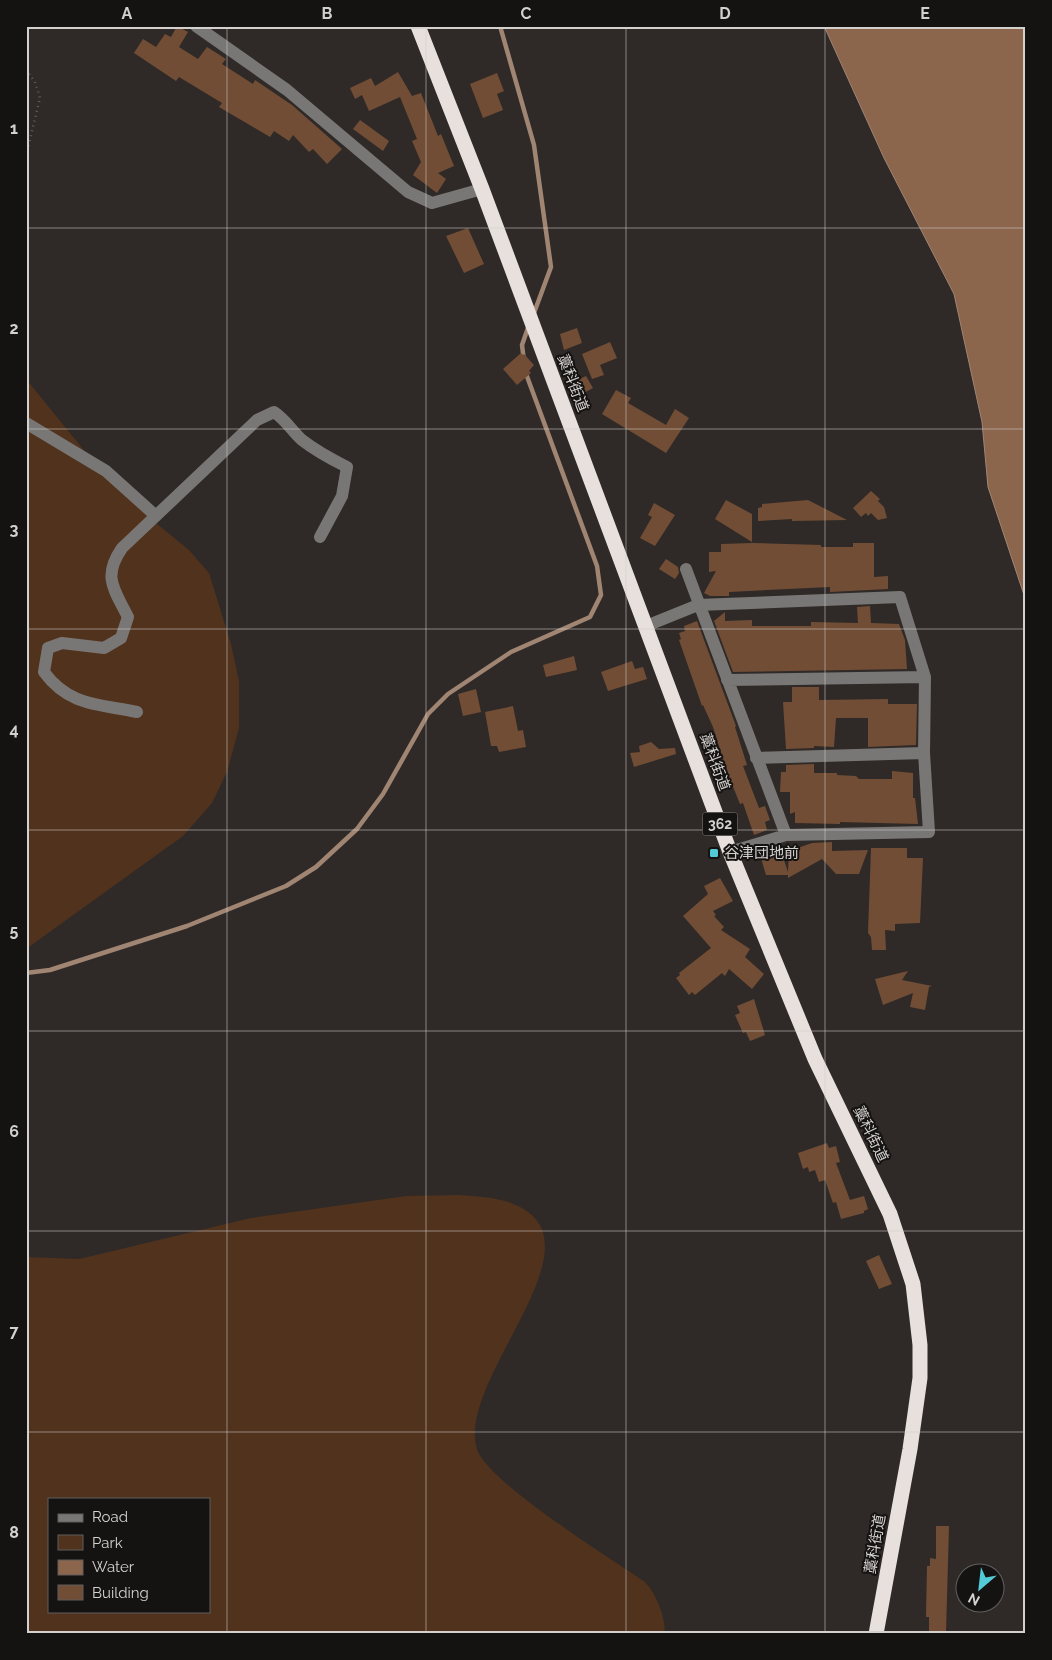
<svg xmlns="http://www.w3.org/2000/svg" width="1052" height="1660" viewBox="0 0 1052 1660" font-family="Raleway,'Noto Sans JP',sans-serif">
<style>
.green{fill:#50321d;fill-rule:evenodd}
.water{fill:#8b654c;stroke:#a18573}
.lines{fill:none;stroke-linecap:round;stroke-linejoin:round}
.stream{stroke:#a18573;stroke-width:4.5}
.building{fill:#714d35}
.path{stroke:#625e5b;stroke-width:2.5;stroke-dasharray:1 4;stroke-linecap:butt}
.minor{stroke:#797775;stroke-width:12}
.highway{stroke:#e7e0dc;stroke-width:15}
.grid{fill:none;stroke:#d4d0ce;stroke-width:1;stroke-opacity:0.55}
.poi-dot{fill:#52cbd7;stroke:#151312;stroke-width:2}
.labels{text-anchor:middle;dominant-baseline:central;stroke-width:4;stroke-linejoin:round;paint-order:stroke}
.shield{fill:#151312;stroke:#9b9796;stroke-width:1}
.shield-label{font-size:14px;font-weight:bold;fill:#d4d0ce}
.street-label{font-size:15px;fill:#d4d0ce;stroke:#151312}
.poi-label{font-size:15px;fill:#d4d0ce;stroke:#151312;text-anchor:start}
.neatline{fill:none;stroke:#d4d0ce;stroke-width:2}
.grid-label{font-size:16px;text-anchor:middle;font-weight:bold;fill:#d4d0ce}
</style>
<rect width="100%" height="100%" fill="#2f2a27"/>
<path class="green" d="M 26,379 L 87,454 L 145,514 L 189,550 L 209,573 L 231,644 L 239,681 L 239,728 L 227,772 L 212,803 L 183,836 L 26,949 Z
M 459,1195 C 480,1197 503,1197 522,1208 C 599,1251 456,1381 477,1449 C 486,1481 613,1560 645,1582 C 657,1595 665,1616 665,1634 L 26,1634 L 26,1257 L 79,1259 L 251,1218 L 406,1196 ZM 49,1499 L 209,1499 L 209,1611 L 49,1611 Z"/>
<path class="water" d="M 824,26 L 1026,26 L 1026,601 L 988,487 L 982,422 L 954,294 L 884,158 Z"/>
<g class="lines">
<path class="stream" d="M 500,26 L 534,145 L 551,267 L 534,313
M 524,361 L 522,345 L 529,325
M 26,973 L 50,970 L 187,926 L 286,886 L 316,867 L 357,829 L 383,794 L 428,714 L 448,694 L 511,652 L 590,617 L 601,595 L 597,566 L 525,371"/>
</g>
<path class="building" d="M 177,26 L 188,32 L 179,47 L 198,59 L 207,47 L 226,59 L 222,64 L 253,84 L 255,80 L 292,105 L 342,149 L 327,164 L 313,149 L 309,152 L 293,135 L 289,141 L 274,131 L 270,137 L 219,107 L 222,103 L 179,77 L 176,81 L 134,53 L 143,39 L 156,47 L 165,34 L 171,37 Z
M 398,72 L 412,96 L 421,93 L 438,136 L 441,134 L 454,166 L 438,173 L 446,179 L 437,193 L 413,175 L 421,162 L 412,141 L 417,139 L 400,97 L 369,111 L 362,95 L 355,99 L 350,88 L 371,78 L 375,86 Z
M 497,73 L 504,91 L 497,94 L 503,110 L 483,118 L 470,84 Z
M 360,120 L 389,141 L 383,151 L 353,129 Z
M 468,228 L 484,264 L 464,273 L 446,236 Z
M 577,328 L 582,343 L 564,350 L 560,334 Z
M 610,342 L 617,358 L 600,365 L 604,375 L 592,379 L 582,354 Z
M 521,353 L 523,355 L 524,354 L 534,365 L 529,371 L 531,373 L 517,385 L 503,369 Z
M 586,376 L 593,388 L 582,394 L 575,381 Z
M 616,390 L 631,398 L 628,403 L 666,425 L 675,409 L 689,418 L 666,453 L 602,414 Z
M 871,491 L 880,499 L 878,501 L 884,507 L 887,518 L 878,520 L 871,513 L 868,516 L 866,513 L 861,517 L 853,508 Z
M 726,500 L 752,514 L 752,542 L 715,519 Z
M 808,500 L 847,520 L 792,521 L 792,519 L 758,521 L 758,508 L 762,507 L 762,504 Z
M 654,503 L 675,515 L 655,546 L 640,538 L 652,517 L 648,515 Z
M 752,543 L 821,545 L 821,547 L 853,547 L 853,543 L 874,543 L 874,577 L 888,576 L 888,589 L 830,592 L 830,587 L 729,592 L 729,596 L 710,596 L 704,593 L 716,571 L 709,572 L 709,552 L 721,552 L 721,544 Z
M 666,559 L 678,567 L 679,573 L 675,579 L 659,569 Z
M 870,606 L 871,623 L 899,624 L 905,640 L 907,669 L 733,672 L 714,621 L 725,612 L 725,621 L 752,620 L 752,626 L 811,626 L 811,622 L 858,623 L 857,607 Z
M 697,621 L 736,726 L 735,727 L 747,765 L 743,766 L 759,808 L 765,806 L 770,820 L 765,822 L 767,830 L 754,835 L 743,803 L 740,804 L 729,777 L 713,727 L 703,705 L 702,706 L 679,640 L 681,639 L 679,633 L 685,631 L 684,626 Z
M 574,656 L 577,670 L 546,677 L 543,665 Z
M 632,661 L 635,669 L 643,667 L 647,679 L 608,691 L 601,672 Z
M 792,687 L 819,687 L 819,700 L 888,699 L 888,704 L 917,704 L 916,745 L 868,747 L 868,718 L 836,718 L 834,747 L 814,746 L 814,748 L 786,749 L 783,702 L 792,702 Z
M 476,689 L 481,712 L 463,716 L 458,694 Z
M 513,706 L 518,731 L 523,730 L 526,747 L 499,752 L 497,746 L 491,746 L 485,712 Z
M 651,742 L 659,749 L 675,748 L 676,754 L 634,767 L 630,753 L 640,752 L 639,746 Z
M 814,764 L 814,773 L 837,773 L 837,775 L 856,776 L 859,779 L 892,779 L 892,771 L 913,773 L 913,798 L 915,798 L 918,824 L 840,822 L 840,824 L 795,823 L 795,812 L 790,814 L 790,792 L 780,792 L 781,772 L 786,772 L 786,765 Z
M 832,842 L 832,851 L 868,850 L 859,874 L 836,874 L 822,859 L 788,878 L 788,875 L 766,875 L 760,855 L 774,851 L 776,856 L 782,854 L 788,872 L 789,851 L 812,843 Z
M 871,848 L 907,848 L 907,858 L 923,858 L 920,923 L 895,924 L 895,931 L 885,930 L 886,950 L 872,950 L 871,937 L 868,933 Z
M 720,878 L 733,901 L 713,911 L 716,915 L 714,916 L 724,927 L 721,930 L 750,949 L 745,957 L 764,974 L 752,989 L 729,969 L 725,976 L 722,973 L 695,995 L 692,992 L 689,995 L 676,978 L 680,975 L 679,973 L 711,948 L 683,916 L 708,894 L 704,886 Z
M 908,971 L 902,980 L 932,986 L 929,987 L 925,1010 L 910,1007 L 913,993 L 883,1005 L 875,979 Z
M 754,999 L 765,1035 L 750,1041 L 746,1032 L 743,1033 L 735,1015 L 740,1013 L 737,1006 Z
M 827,1143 L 829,1148 L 836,1146 L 840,1162 L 836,1163 L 850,1200 L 864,1196 L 868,1209 L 864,1211 L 864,1213 L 841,1219 L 836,1202 L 833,1203 L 825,1180 L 819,1182 L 815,1170 L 809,1172 L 808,1167 L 803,1169 L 798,1153 Z
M 879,1255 L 892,1284 L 879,1289 L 866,1261 Z
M 936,1526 L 949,1526 L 946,1632 L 929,1632 L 929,1617 L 926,1617 L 927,1566 L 930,1566 L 930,1558 L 936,1559 Z"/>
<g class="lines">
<path class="path" d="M 26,70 L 35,82 L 40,98 L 26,156"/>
<path class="minor" d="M 196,26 L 287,90 L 408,192 L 432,203 L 482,189
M 26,423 L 106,471 L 156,516
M 686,569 L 786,835
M 646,626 L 698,605 L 900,597 L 925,677 L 924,753 L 929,832 L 786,835 L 730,852
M 727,680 L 925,677
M 137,712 C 98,704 69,706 44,672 L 48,648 L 62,643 L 104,648 L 121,638 L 128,617 C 114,589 102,577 122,548 L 257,420 L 274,412 C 286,420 292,431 302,440 C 316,451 331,459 347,467 L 342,496 L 320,537
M 756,758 L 924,753"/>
<path class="highway" d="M 418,26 L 482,189 L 730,852 L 815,1059 L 890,1214 L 913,1284 L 920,1345 L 920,1378 L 910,1449 L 876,1634"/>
</g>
<path class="grid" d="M 227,26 L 227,1634M 426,26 L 426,1634M 626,26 L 626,1634M 825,26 L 825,1634M 26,228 L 1026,228M 26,429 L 1026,429M 26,629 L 1026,629M 26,830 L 1026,830M 26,1031 L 1026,1031M 26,1231 L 1026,1231M 26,1432 L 1026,1432"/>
<rect class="poi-dot" x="709" y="848" width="10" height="10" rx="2.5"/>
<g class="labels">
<rect class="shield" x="702.5" y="812.5" width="35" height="23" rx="4"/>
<g class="shield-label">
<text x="720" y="824">362</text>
</g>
<g class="street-label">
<text transform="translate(573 383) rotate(69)">藁科街道</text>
<text transform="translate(715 762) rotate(70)">藁科街道</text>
<text transform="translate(871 1134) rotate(64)">藁科街道</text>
<text transform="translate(875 1544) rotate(-80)">藁科街道</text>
</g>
<g class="poi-label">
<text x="724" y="853">谷津団地前</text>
</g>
</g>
<rect width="1052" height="1660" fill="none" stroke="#151312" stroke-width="55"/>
<rect x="48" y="1498" width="162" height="115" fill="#151312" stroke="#615f5d"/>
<rect x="58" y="1514" width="25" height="8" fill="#797775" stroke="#615f5d"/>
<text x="92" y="1522" font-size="15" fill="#d4d0ce">Road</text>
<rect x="58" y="1535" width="25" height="15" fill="#50321d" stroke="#615f5d"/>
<text x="92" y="1548" font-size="15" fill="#d4d0ce">Park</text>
<rect x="58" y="1560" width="25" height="15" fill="#8b654c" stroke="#615f5d"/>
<text x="92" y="1572" font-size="15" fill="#d4d0ce">Water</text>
<rect x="58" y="1585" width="25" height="15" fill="#714d35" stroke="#615f5d"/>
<text x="92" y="1598" font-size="15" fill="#d4d0ce">Building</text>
<g transform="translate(980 1588) rotate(208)"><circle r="24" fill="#151312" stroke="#615f5d"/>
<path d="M0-4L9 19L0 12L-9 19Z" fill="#52cbd7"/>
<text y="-8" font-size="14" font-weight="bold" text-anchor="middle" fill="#d4d0ce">N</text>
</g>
<rect x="28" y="28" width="996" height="1604" class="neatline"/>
<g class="grid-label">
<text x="127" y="19">A</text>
<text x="327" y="19">B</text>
<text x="526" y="19">C</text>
<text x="725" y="19">D</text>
<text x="925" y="19">E</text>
<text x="14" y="134">1</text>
<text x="14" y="334">2</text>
<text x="14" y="535">3</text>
<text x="14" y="735">4</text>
<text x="14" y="936">5</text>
<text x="14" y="1137">6</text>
<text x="14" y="1337">7</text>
<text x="14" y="1538">8</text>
</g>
</svg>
